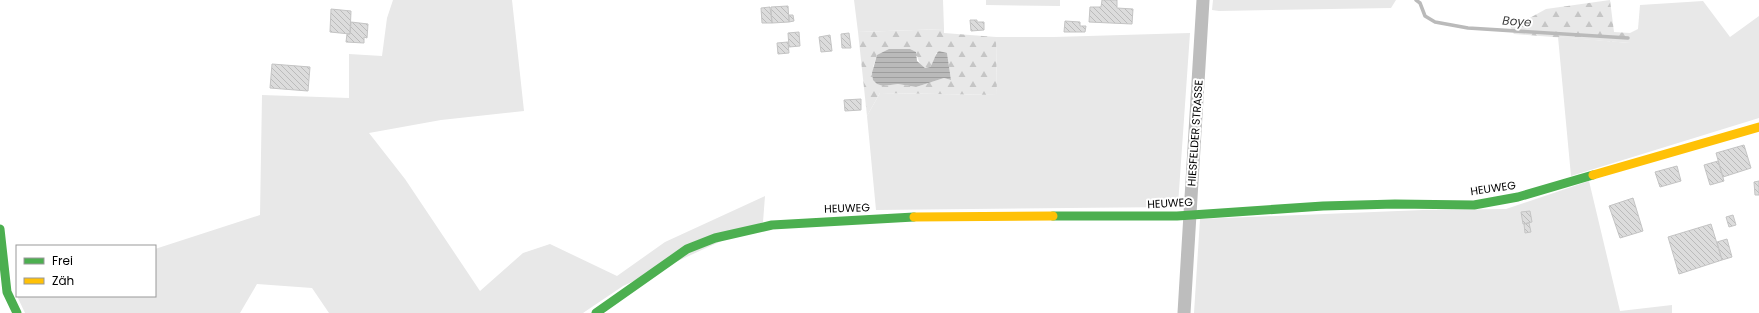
<svg xmlns="http://www.w3.org/2000/svg" width="1759" height="313" viewBox="0 0 1759 313" font-family="Poppins,sans-serif">
<style>
.grass{fill:#e8e8e8}
.forest{fill:url(#forest-firs);fill-rule:evenodd}
.water{fill:url(#water-rules)}
.lines{fill:none;stroke-linecap:round;stroke-linejoin:round}
.stream{stroke:#bababa;stroke-width:3.5}
.building{fill:url(#building-back-hatch);stroke:#c4c4c4}
.street{stroke:#bdbdbd;stroke-width:13}
.fast{stroke:#4caf50;stroke-width:9}
.slow{stroke:#ffc107;stroke-width:9}
.labels{text-anchor:middle;dominant-baseline:central;stroke-width:4;stroke-linejoin:round;paint-order:stroke}
.street-label{font-size:11px;fill:#000;stroke:#fff}
.water-label{font-size:12px;font-style:italic;fill:#3e3e3e;stroke:#fff}
</style>
<defs>
<pattern id="forest-firs" width="22" height="20" patternUnits="userSpaceOnUse"><rect width="22" height="20" fill="#e8e8e8"/><path d="M5 1l3.5 6h-7zM16 11l3.5 6h-7z" fill="#c5c5c5"/></pattern>
<pattern id="water-rules" width="6" height="5" patternUnits="userSpaceOnUse"><rect width="6" height="5" fill="#bababa"/><path d="M0 2.5h6" fill="none" stroke="#9e9e9e"/></pattern>
<pattern id="building-back-hatch" width="6" height="6" patternUnits="userSpaceOnUse"><rect width="6" height="6" fill="#dcdcdc"/><path d="M-1 5l2 2M0 0l6 6M5-1l2 2" fill="none" stroke="#bbb"/></pattern>
</defs>
<rect width="100%" height="100%" fill="#fff"/>
<path class="grass" d="M 393,0 L 512,0 L 524,111 L 441,120 L 369,133 L 405,179 L 480,291 L 523,253 L 550,244 L 617,276 L 665,242 L 765,196 L 763,222 L 623,286 L 583,313 L 329,313 L 312,288 L 257,284 L 240,313 L 25,313 L 17,296 L 155,296 L 155,249 L 260,215 L 262,95 L 349,98 L 349,54 L 382,56 L 387,18 Z
M 854,0 L 943,0 L 944,29 L 858,32 Z
M 986,0 L 1060,0 L 1060,6 L 986,5 Z
M 1213,0 L 1396,0 L 1391,8 L 1219,11 L 1212,10 Z
M 1703,1 L 1730,37 L 1759,16 L 1759,118 L 1571,176 L 1558,37 L 1630,43 L 1630,33 L 1638,29 L 1640,5 Z
M 1190,33 L 1178,205 L 1175,207 L 876,210 L 867,116 L 880,93 L 997,95 L 996,37 L 1054,37 Z
M 1589,181 L 1620,311 L 1672,305 L 1672,313 L 1194,313 L 1200,219 L 1423,210 L 1506,209 Z"/>
<path class="forest" d="M 1610,0 L 1614,32 L 1630,33 L 1630,43 L 1514,34 L 1509,23 L 1526,20 L 1546,9 Z
M 944,29 L 944,33 L 996,37 L 997,95 L 880,93 L 867,116 L 858,32 ZM 936,53 L 947,53 L 951,80 L 944,78 L 916,87 L 898,84 L 883,86 L 877,84 L 873,67 L 877,55 L 917,56 L 920,64 L 925,68 L 930,67 L 935,59 Z"/>
<path class="water" d="M 889,49 L 910,49 L 916,52 L 917,61 L 925,68 L 930,67 C 934,62 935,54 939,51 L 947,53 L 951,80 L 944,78 L 916,87 L 898,84 L 883,86 L 877,84 L 873,80 L 872,73 L 877,55 Z"/>
<g class="lines">
<path class="stream" d="M 1416,0 L 1420,3 L 1425,16 L 1435,22 L 1468,28 L 1628,38"/>
</g>
<path class="building" d="M 1102,0 L 1117,0 L 1117,8 L 1133,9 L 1132,24 L 1089,22 L 1090,7 L 1101,7 Z
M 788,6 L 789,22 L 772,23 L 771,7 Z
M 770,7 L 772,23 L 762,23 L 761,8 Z
M 331,9 L 351,11 L 350,34 L 330,32 Z
M 789,15 L 793,15 L 794,21 L 789,22 Z
M 970,20 L 977,20 L 977,22 L 984,22 L 984,30 L 971,31 Z
M 1065,21 L 1080,22 L 1080,26 L 1086,26 L 1085,32 L 1064,32 Z
M 351,22 L 368,24 L 367,38 L 364,37 L 364,43 L 346,42 L 347,34 L 350,34 Z
M 799,32 L 800,46 L 789,47 L 788,33 Z
M 849,33 L 851,48 L 842,48 L 841,34 Z
M 830,35 L 832,51 L 821,52 L 819,37 Z
M 788,42 L 789,53 L 778,54 L 777,43 Z
M 272,64 L 310,67 L 308,91 L 270,88 Z
M 861,99 L 861,110 L 845,111 L 844,100 Z
M 1744,145 L 1751,168 L 1723,177 L 1716,153 Z
M 1718,161 L 1724,181 L 1710,185 L 1704,165 Z
M 1677,166 L 1681,181 L 1660,187 L 1655,172 Z
M 1759,181 L 1759,195 L 1755,195 L 1754,182 Z
M 1633,198 L 1643,231 L 1620,238 L 1609,206 Z
M 1530,211 L 1532,222 L 1523,224 L 1521,212 Z
M 1733,215 L 1736,225 L 1729,227 L 1726,217 Z
M 1529,223 L 1531,232 L 1525,233 L 1524,224 Z
M 1711,224 L 1722,260 L 1679,274 L 1668,237 Z
M 1727,239 L 1732,257 L 1722,260 L 1717,242 Z"/>
<g class="lines">
<path class="street" d="M 1184,313 L 1203,0"/>
<path class="fast" d="M 1053,216 L 1177,216 L 1323,206 L 1395,204 L 1474,205 L 1518,197 L 1593,175
M 0,229 L 7,292 L 17,313
M 596,313 L 687,249 L 715,238 L 772,225 L 914,217"/>
<path class="slow" d="M 1593,175 L 1759,127
M 914,217 L 1053,216"/>
</g>
<g class="labels">
<g class="street-label">
<text transform="translate(1195 133) rotate(-86)">HIESFELDER STRASSE</text>
<text transform="translate(1493 188) rotate(-8)">HEUWEG</text>
<text transform="translate(1170 203) rotate(-3)">HEUWEG</text>
<text transform="translate(847 208) rotate(-2)">HEUWEG</text>
</g>
<g class="water-label">
<text transform="translate(1517 21) rotate(4)">Boye</text>
</g>
</g>
<rect x="16" y="245" width="140" height="52" fill="#ffffff" stroke="#999999"/>
<rect x="24" y="258" width="20" height="6" fill="#4caf50" stroke="#999999"/>
<text x="52" y="265" font-size="12" fill="#000000">Frei</text>
<rect x="24" y="278" width="20" height="6" fill="#ffc107" stroke="#999999"/>
<text x="52" y="285" font-size="12" fill="#000000">Zäh</text>
</svg>
